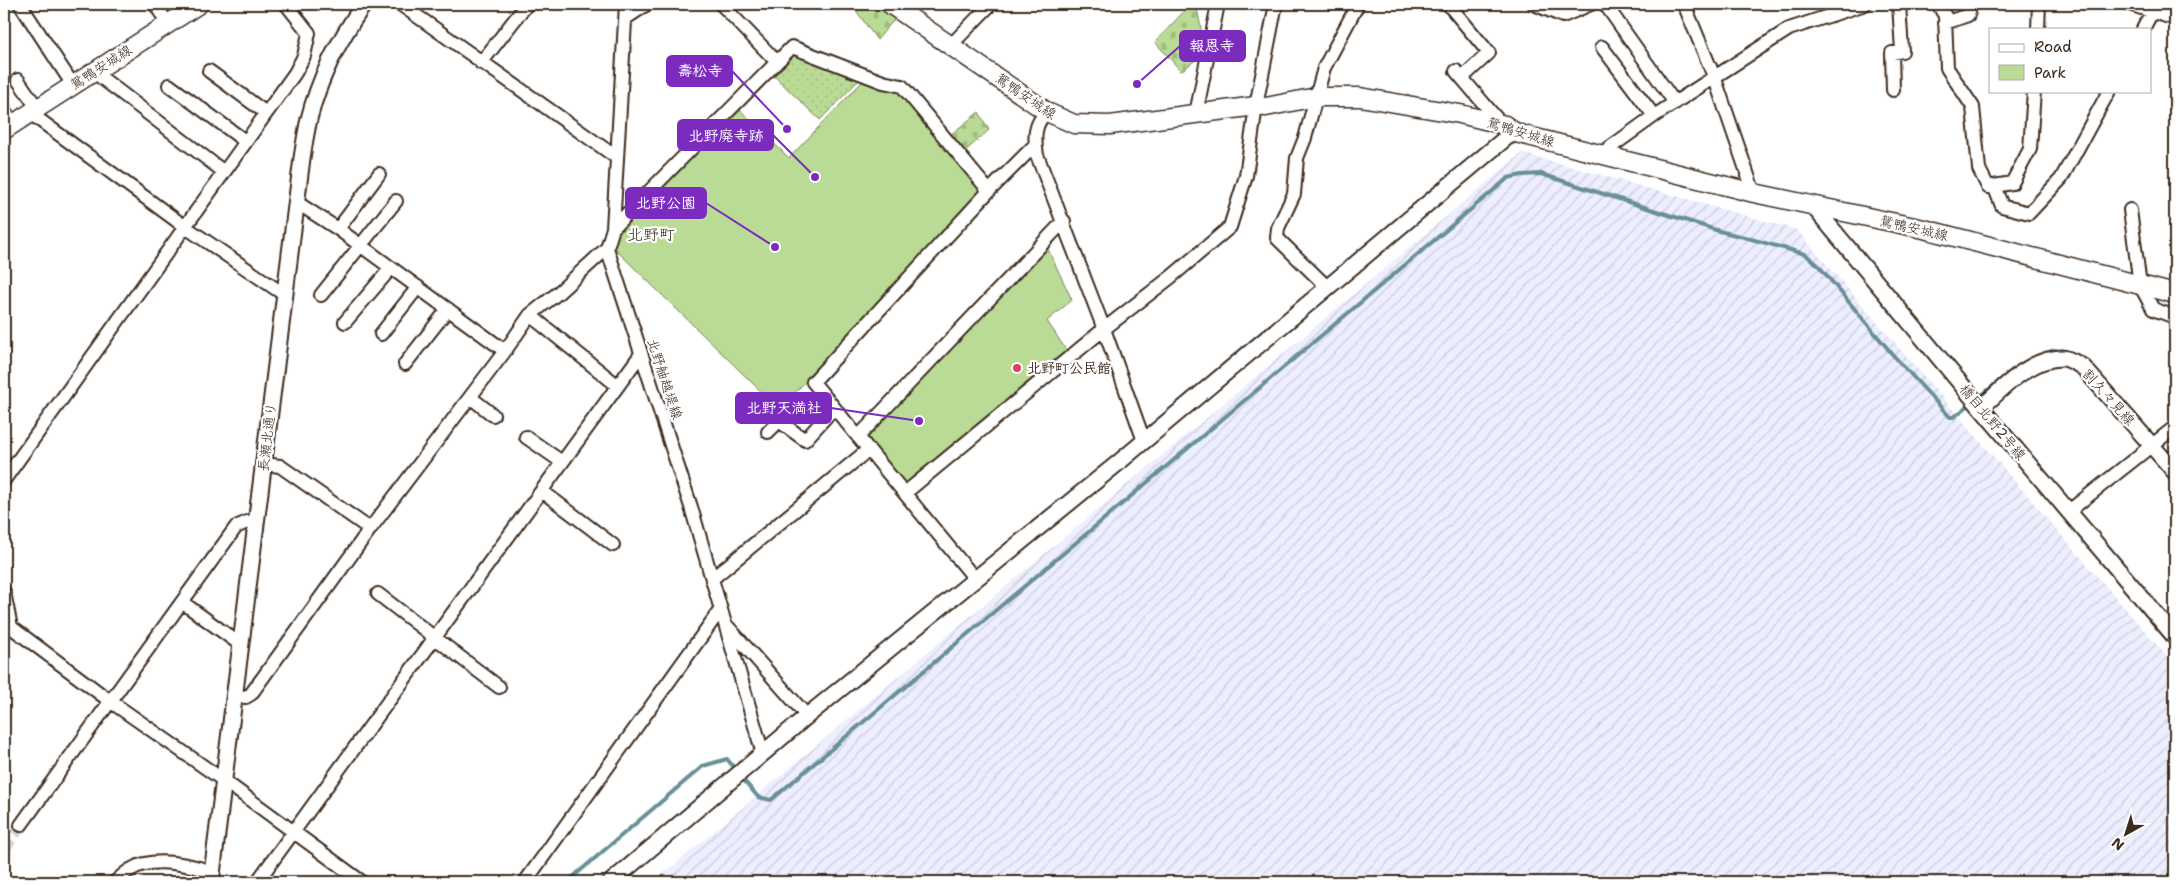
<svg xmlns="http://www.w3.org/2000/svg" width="2179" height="886" viewBox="0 0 2179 886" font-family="'Shantell Sans','Klee One',sans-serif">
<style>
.industrial{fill:url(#industrial-furrows)}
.grass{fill:url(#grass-dots);stroke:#7a825a}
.cemetery{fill:url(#cemetery-stones);stroke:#7a825a}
.park{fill:#badb95;stroke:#7a825a}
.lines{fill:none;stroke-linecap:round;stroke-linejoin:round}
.stream{stroke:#699097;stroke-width:4}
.minor-tunnel{stroke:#d8d4d2;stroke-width:12;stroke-dasharray:12 6;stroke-linecap:butt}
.minor-casing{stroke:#3b2a1e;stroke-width:16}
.tertiary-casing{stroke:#3b2a1e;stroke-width:19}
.secondary-casing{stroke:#3b2a1e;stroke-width:21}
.minor{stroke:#fff;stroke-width:12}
.tertiary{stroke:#fff;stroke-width:15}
.secondary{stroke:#fff;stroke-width:18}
.rail-casing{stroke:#3b2a1e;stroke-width:5.5}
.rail{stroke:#fff;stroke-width:4;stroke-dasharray:11;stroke-linecap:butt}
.poi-dot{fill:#d1495b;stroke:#fff;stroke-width:2}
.labels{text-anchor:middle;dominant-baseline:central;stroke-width:4.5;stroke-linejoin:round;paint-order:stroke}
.street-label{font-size:14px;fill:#3b2a1e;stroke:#fff}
.poi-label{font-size:14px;font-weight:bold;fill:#3b2a1e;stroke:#fff;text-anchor:start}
.quarter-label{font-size:16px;fill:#3b2a1e;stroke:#fff}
.leader{fill:none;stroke:#7b2cbf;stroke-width:2}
.callout-dot{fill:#7b2cbf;stroke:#fff;stroke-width:2}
.callout{fill:#7b2cbf;stroke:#7b2cbf;stroke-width:2}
.callout-label{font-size:15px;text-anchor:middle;font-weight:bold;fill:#fff}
</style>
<defs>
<pattern id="industrial-furrows" width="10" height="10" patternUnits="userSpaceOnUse" patternTransform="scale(1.25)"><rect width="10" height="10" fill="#edeefe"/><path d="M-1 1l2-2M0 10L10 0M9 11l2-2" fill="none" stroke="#ccccd9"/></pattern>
<pattern id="grass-dots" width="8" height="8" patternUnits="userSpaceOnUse" patternTransform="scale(1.25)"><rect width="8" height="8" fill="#badb95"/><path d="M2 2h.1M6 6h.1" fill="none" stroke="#a1bc80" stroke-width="1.8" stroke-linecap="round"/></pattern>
<pattern id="cemetery-stones" width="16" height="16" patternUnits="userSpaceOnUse" patternTransform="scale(1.25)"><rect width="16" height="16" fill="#badb95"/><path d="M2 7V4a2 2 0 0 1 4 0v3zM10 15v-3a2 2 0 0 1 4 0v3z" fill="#a1bc80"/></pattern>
</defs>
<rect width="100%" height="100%" fill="#fff"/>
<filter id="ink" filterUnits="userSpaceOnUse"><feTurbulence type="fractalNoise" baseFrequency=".02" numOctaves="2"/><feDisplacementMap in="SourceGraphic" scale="10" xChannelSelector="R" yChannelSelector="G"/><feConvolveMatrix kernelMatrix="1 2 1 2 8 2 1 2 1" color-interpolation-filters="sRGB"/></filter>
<g filter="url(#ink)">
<path class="industrial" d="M 1522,153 L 1797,230 L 2175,666 L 2175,882 L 654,882 Z"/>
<path class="grass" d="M 792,51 L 861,78 L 820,120 L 771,73 Z"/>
<path class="cemetery" d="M 860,4 L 880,4 L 897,16 L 877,40 L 855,9 Z
M 1191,4 L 1196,4 L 1201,28 L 1201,56 L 1181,71 L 1155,42 Z
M 979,112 L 989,130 L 963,153 L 950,135 Z"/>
<path class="park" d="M 863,81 L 899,91 L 985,195 L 779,409 L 618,252 L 613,242 L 619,230 L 737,107 L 789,158 Z
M 1047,247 L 1072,300 L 1047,321 L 1068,353 L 906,487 L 863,439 Z"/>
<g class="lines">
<path class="stream" d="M 2047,353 L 2055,350 L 2062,352
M 1978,398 L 2008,374
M 2129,408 L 2175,461
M 740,776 L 758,797 L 771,800 L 1508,178 L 1522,175 L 1541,174 L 1719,231 L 1744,237 L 1805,254 L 1818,265 L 1893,355 L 1950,417 L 1954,417 L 1973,402
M 567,882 L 703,766 L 727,759 L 736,770"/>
<path class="minor-tunnel" d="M 4,849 L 21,825"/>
<defs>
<path id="minor" d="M 20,4 L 73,85
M 155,4 L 168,24
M 400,4 L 616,157
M 626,4 L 613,228 L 607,248 L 691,507 L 763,754
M 721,4 L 777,62 L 792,47 L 883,82 L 902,86 L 989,191
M 1448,4 L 1489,53 L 1462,78
M 1534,4 L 1563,16 L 1591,4
M 1605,4 L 1675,103
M 1684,4 L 1715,79 L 1754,193
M 1938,4 L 1945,16 L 1947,68 L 1973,107 L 1979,169 L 1988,187 L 2012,183 L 2030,149 L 2034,91
M 2129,4 L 2175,19
M 626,18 L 647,4
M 1945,23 L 1968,15 L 1971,4
M 2038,29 L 2039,4
M 2143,29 L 2152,12
M 951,45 L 991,4
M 1602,47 L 1654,116
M 481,63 L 527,4
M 209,71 L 266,113
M 1456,71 L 1502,125
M 94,72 L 224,172
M 18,80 L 38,109
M 169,85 L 245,141
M 1893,90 L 1892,53 L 1902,51 L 1899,4
M 4,110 L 13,124
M 1047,112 C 1034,123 1034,138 1037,155 L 1104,329 L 1144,441
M 30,113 L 184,226 L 276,289 L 284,292
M 1196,114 L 1218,4
M 1601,154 L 1654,116 L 1789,29 L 1865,4
M 1994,186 L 2002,206 L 2029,213 L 2061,179 L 2109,91
M 296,202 L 338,229 L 505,351
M 2130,210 L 2140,285 L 2153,309 L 2175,317
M 613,228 L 777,62
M 338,229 L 379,174
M 1328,288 L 1277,238 L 1278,228 L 1294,194 L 1297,158 L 1305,138 L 1324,68 L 1358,4
M 321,295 L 396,201
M 530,315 L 618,386
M 345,322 L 391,268
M 381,334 L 418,287
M 405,364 L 448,309
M 470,397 L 493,415
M 768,432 L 779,421 L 805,440 L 834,408
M 526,437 L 562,462
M 858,437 L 1064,221
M 264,464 L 280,466 L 370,529
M 4,480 L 295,73 L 304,56 L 309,33 L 286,4
M 542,491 L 613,545
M 905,493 L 1104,329 L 1171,277 L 1230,227 L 1246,176 L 1256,106 L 1276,4
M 2069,511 L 2175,427
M 713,578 L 868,450
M 976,580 L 813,382 L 989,191 L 1035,145
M 4,592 L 11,627 L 110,701 L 223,780 L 362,882
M 378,594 L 499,687
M 182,602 L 241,645
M 729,628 L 807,716
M 235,696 L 246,697 L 251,694 L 370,529 L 505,351 L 530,315 L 558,293 L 607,248
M 21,825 L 236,527 L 247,522 L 257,521
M 115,882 C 120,878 125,873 130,870 C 152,856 189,864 212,872
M 257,882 L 641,354
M 525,882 L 721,609"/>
<path id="tertiary" d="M 1813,206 L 1981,408 L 2175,637
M 1981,408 C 2003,388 2030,358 2062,358 C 2069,358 2077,364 2083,367 L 2175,472
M 211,882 L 302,158 C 304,145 306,132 309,119 C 319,79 340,38 364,4
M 611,882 L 807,716 L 1118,463 L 1507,137 L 1516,133"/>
<path id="secondary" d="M 890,4 L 1047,112 L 1074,124 L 1110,125 L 1256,106 L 1266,107 L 1316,97 L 1360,97 L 1460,114 L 1505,125 L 1516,133 L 1754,193 L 1924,229 L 2175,294
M 4,130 L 199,4"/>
</defs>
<use href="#minor" class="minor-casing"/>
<use href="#tertiary" class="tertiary-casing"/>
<use href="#secondary" class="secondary-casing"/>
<use href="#minor" class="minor"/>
<use href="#tertiary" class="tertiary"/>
<use href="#secondary" class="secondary"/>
<defs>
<path id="rail" d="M 4,858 L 7,882"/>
</defs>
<use href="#rail" class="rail-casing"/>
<use href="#rail" class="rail"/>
</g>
</g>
<circle class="poi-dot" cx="1017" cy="368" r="5"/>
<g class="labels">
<g class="street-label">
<text transform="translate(101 67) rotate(-33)">鴛鴨安城線</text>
<text transform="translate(1026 96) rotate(34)">鴛鴨安城線</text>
<text transform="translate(1521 132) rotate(17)">鴛鴨安城線</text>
<text transform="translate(1914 228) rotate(13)">鴛鴨安城線</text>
<text transform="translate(665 379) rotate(72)">北野舳越堤線</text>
<text transform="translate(2109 397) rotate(48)">割久々見線</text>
<text transform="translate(1993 422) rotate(50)">橋目北野2号線</text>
<text transform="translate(267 437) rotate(-83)">長瀬北通り</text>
</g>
<g class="poi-label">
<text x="1027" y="368">北野町公民館</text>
</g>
<g class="quarter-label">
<text x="651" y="234">北野町</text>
</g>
</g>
<path class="leader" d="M1137 84L1180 46M787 129L732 71M815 177L773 135M775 247L706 203M919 421L831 408"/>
<g class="callout-dot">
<circle cx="1137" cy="84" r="5"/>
<circle cx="787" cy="129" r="5"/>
<circle cx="815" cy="177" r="5"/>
<circle cx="775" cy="247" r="5"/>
<circle cx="919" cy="421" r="5"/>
</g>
<g class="callout">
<rect x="1180" y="31" width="65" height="30" rx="5"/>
<rect x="667" y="56" width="65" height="30" rx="5"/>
<rect x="678" y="120" width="95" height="30" rx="5"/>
<rect x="626" y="188" width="80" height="30" rx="5"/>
<rect x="736" y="393" width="95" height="30" rx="5"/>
</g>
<g class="callout-label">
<text x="1212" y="51">報恩寺</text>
<text x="700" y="76">壽松寺</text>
<text x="726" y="141">北野廃寺跡</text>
<text x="666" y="208">北野公園</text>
<text x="784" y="413">北野天満社</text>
</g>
<rect width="2179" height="886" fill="none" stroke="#fff" stroke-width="20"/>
<rect x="10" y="10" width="2159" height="866" fill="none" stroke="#3b2a1e" stroke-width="2" filter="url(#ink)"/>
<rect x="1989" y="28" width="162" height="65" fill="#ffffff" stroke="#b1aaa5"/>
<rect x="1999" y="44" width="25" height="8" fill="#ffffff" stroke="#b1aaa5"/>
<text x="2034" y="52" font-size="15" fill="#3b2a1e">Road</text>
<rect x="1999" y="65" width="25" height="15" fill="#badb95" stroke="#b1aaa5"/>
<text x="2034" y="78" font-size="15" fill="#3b2a1e">Park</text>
<g transform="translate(2126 834) rotate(219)" stroke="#ffffff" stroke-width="4" paint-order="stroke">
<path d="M0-4L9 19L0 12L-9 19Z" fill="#3b2a1e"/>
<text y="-8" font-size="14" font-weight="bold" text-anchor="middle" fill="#3b2a1e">N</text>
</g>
</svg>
